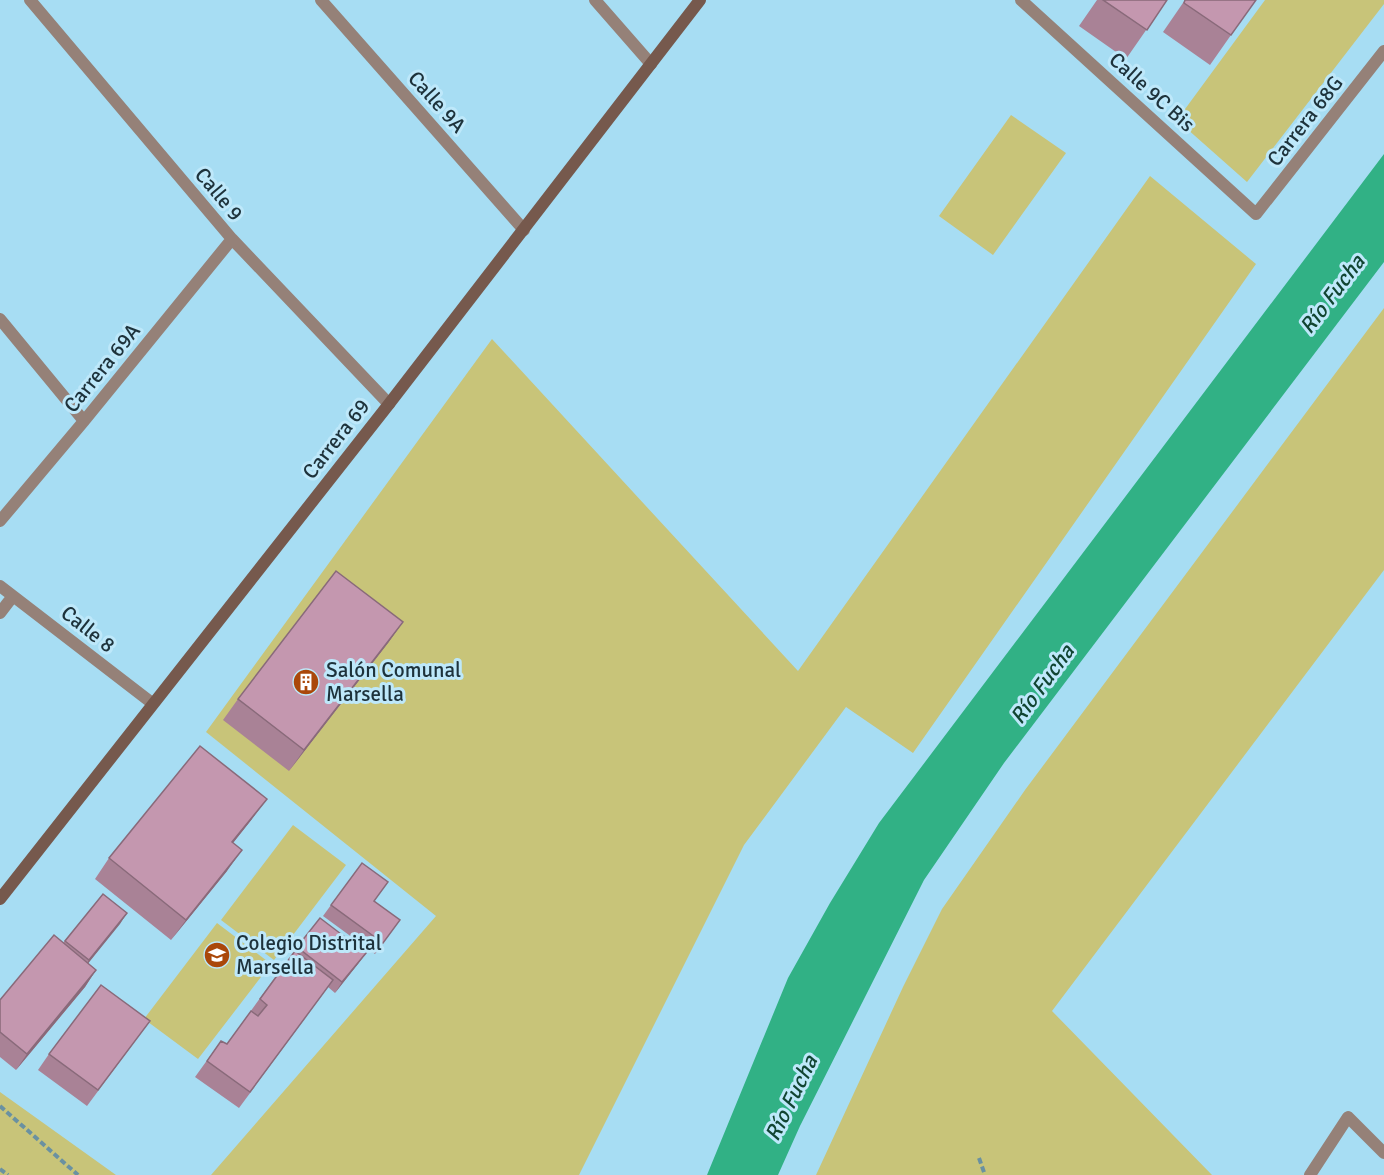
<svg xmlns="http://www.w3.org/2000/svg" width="1384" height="1175" viewBox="0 0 1384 1175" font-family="Signika,sans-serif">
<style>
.green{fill:#c8c479}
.water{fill:#31b185}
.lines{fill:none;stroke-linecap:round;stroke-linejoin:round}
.path{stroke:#6a91a1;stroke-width:4;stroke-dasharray:6 3;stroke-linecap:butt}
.street{stroke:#958178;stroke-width:12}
.secondary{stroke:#76594d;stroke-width:12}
.wall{fill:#a98296}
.shaded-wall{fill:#896a7a}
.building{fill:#c497af;stroke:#896a7a;stroke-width:1.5}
.labels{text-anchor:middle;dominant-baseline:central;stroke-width:6;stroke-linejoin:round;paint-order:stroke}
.street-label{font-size:21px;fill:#1d323b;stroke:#bee8fa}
.poi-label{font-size:21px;fill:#1d323b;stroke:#bee8fa;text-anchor:start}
.water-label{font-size:22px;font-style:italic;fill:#114532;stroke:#bee8fa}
</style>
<rect width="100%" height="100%" fill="#a7ddf3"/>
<path class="green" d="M 1265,0 L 1384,0 L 1384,4 L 1247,182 L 1177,120 Z
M 1011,115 L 1066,153 L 993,255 L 939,216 Z
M 1150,176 L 1256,264 L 913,753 L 846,707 L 744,845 L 579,1175 L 211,1175 L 436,916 L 206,732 L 492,339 L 798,671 Z
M 1384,308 L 1384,570 L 1052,1011 L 1212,1175 L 816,1175 L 903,987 L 942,909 L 1025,790 Z
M 293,825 L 346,865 L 274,960 L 221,920 Z
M 217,923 L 271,964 L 198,1059 L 144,1019 Z
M 0,1092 L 116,1175 L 0,1175 Z"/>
<path class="water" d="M 1384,154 L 1384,262 L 1004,763 L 924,880 L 800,1126 L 778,1175 L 707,1175 L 788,978 L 830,903 L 879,823 Z"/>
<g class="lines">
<path class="path" d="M 0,1106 L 78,1175
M 979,1158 L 985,1175
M 0,1169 L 8,1175"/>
<path class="street" d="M 30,0 L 232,239 L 389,404
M 321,0 L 524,230
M 595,0 L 651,64
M 1021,0 L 1256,214 L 1384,51
M 0,319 L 84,421
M 0,521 L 84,421 L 232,239
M 0,586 L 152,703
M 0,613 L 13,596
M 1310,1175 L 1348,1117 L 1384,1153"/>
<path class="secondary" d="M 0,899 L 389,404 L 700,0"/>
</g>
<path class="wall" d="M 1097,0 L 1167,0 L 1126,59 L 1079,26 Z
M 1185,0 L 1231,35 L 1210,65 L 1163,32 Z
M 403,622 L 388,643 L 289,771 L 223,720 L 238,699 Z
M 252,819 L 233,843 L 227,871 L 171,940 L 95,879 L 109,858 Z
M 103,894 L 127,913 L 88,963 L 96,970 L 85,987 L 16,1070 L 0,1057 L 0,1000 L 63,943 Z
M 375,901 L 392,931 L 375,954 L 323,916 L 331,905 Z
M 297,947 L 366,953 L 335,993 L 328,987 L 239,1108 L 195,1077 L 221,1041 L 227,1044 Z
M 150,1021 L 87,1106 L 38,1070 L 49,1054 Z"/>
<path class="shaded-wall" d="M 403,622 L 388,643 L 289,771 L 304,750 Z
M 267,799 L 252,819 L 217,863 L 232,842 Z
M 242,850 L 227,871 L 171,940 L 186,920 Z
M 127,913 L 120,924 L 82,971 L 89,960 Z
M 366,953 L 358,964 L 335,993 L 342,982 Z
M 96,970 L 85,987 L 16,1070 L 27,1054 Z"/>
<path class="building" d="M 1103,0 L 1167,0 L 1147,30 Z
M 1185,0 L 1256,0 L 1231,35 L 1184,3 Z
M 336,571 L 403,622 L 304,750 L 238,699 Z
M 200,746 L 267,799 L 232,842 L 242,850 L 186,920 L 109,858 Z
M 362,863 L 388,882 L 374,901 L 400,920 L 383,943 L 331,905 Z
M 103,894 L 127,913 L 89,960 L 65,941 Z
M 320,918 L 366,953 L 342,982 L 297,947 Z
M 54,935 L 96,970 L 27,1054 L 0,1032 L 0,1000 Z
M 295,951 L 333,980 L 250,1092 L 207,1061 L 221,1041 L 227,1044 L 251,1011 L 258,1016 L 267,1005 L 260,999 Z
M 101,985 L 150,1021 L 98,1090 L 49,1054 Z"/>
<defs>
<symbol id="building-disc" viewBox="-11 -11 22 22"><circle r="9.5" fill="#aa480a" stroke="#bee8fa"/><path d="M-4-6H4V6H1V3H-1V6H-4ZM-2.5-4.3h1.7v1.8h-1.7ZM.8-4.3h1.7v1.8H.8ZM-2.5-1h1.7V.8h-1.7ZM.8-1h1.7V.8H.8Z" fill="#fff"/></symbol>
<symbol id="school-disc" viewBox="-11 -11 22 22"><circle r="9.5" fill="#aa480a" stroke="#bee8fa"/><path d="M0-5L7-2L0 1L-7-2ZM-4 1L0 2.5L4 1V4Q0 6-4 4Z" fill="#fff"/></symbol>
</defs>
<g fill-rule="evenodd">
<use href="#building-disc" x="291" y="667" width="30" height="30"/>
<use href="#school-disc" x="202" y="940" width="30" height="30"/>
</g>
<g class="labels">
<g class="street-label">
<text transform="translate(1152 92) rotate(42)">Calle 9C Bis</text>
<text transform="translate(437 102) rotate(48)">Calle 9A</text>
<text transform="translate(1305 121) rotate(-52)">Carrera 68G</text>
<text transform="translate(219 194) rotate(50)">Calle 9</text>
<text transform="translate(102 368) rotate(-51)">Carrera 69A</text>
<text transform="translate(336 439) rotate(-52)">Carrera 69</text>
<text transform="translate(88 629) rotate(38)">Calle 8</text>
</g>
<g class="poi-label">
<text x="326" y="670">Salón Comunal<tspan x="326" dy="24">Marsella</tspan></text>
<text x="236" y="943">Colegio Distrital<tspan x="236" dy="24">Marsella</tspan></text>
</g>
<g class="water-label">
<text transform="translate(1332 294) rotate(-53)">Río Fucha</text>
<text transform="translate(1042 684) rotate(-54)">Río Fucha</text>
<text transform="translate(791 1098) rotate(-64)">Río Fucha</text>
</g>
</g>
</svg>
